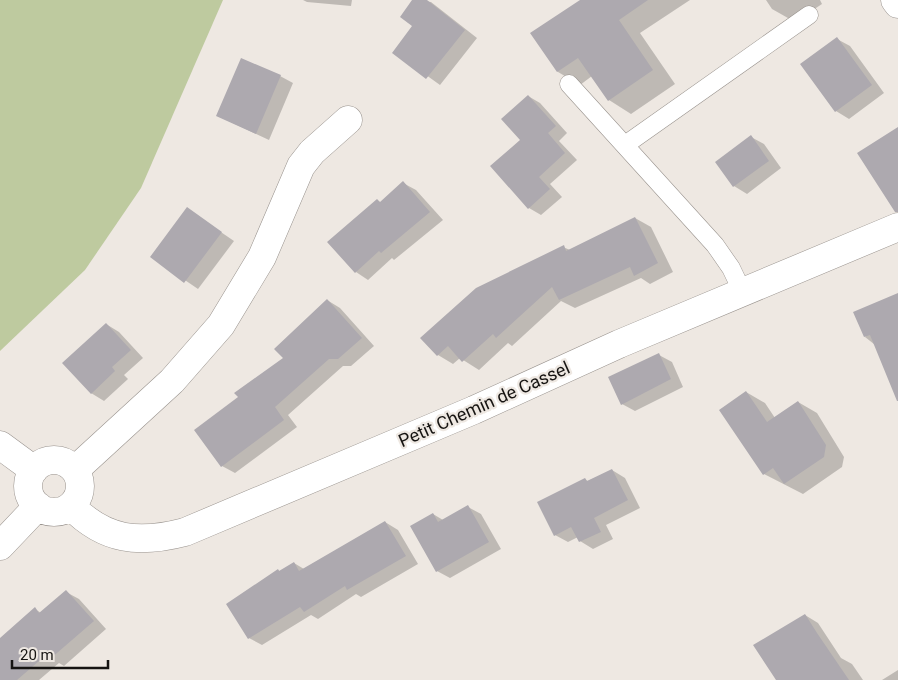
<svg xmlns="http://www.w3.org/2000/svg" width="898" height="680" viewBox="0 0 898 680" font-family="Roboto,sans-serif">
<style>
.green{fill:#beca9f}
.shadow{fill:#0003}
.building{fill:#ada9af}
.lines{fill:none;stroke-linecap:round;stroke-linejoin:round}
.service-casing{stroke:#99938e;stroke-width:19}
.minor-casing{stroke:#99938e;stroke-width:29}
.service{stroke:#fff;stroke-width:18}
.minor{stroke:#fff;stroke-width:28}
.labels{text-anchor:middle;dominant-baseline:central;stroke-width:4.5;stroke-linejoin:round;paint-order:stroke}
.street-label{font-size:18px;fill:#161412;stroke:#eee8e2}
</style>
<rect width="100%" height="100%" fill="#eee8e2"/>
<path class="green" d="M 0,0 L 223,0 L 141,188 L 85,270 L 0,351 Z"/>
<path class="shadow" d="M 303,0 L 352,0 L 351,6 L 307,2 Z
M 414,0 L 431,2 L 477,38 L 440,85 L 394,52 L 414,26 Z
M 582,0 L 690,0 L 640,33 L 675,84 L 631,114 L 609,100 L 592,76 L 580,85 L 558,72 L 532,33 Z
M 766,0 L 820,0 L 822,4 L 795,22 L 772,9 Z
M 837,39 L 850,46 L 884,93 L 849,119 L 836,111 L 802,64 Z
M 280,76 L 293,83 L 269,140 L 218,116 Z
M 528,96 L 540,103 L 567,133 L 559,141 L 577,160 L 550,184 L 562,197 L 541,215 L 529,208 L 522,140 Z
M 751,137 L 764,144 L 781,168 L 747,194 L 734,186 Z
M 403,183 L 416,190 L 443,220 L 394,260 L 392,258 L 368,280 L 356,272 L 377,200 L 381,203 Z
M 187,209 L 234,241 L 198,289 L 151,257 Z
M 635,218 L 651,227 L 673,272 L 650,284 L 641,278 L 575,308 L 561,301 L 512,346 L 508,343 L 479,370 L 460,358 L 453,364 L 438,355 L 422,338 L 563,247 L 570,250 Z
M 898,294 L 898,363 L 865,337 Z
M 327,300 L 340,308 L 374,346 L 351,366 L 343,366 L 288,415 L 297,427 L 235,473 L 222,466 L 239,397 L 285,358 Z
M 106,324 L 119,332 L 143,358 L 124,375 L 128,379 L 104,401 L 91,393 Z
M 659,355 L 672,362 L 683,387 L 635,411 L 622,404 Z
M 746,392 L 765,403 L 775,418 L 798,402 L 817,413 L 844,457 L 842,467 L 803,494 L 764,474 Z
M 612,470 L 625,478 L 640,508 L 606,525 L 613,539 L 593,549 L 580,541 L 578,537 L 568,542 L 555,535 L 585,480 L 588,481 Z
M 468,507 L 481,514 L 501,549 L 450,578 L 437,571 L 433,514 L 443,520 Z
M 385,522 L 398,530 L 418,564 L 361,597 L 356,594 L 318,619 L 311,615 L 262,645 L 249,638 L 278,570 L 281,572 L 294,563 L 304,569 Z
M 66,592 L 79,599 L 106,629 L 64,666 L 59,663 L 39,680 L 0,680 L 0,639 L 35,609 L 41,613 Z
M 805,615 L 818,623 L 841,658 L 852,664 L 863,680 L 782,680 Z
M 898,670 L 898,680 L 882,680 Z"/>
<path class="building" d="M 412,0 L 427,0 L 465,30 L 426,79 L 392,53 L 412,26 L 400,17 Z
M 580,0 L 648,0 L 619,20 L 653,70 L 608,101 L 578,58 L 557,72 L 530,33 Z
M 837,37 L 872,85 L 835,112 L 800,64 Z
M 241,58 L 281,75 L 256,134 L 216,116 Z
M 528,95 L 556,126 L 548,133 L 565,153 L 539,177 L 550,189 L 528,209 L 490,166 L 520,140 L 501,119 Z
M 898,127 L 898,212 L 895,212 L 857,153 Z
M 751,135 L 769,161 L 733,187 L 715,162 Z
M 403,181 L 430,212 L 381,253 L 379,251 L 355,273 L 327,242 L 377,199 L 380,202 Z
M 187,207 L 222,232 L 184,283 L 150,257 Z
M 635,217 L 658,263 L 634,276 L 630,267 L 559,300 L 552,287 L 496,338 L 493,334 L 462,362 L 448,346 L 437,356 L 420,338 L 476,288 L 564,245 L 566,251 Z
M 898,293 L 898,401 L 897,401 L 870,335 L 864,337 L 853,312 Z
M 327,299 L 362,338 L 338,359 L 329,359 L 275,407 L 284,420 L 221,467 L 194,430 L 238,397 L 234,393 L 283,358 L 274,349 Z
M 106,323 L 131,350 L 112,367 L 115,371 L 91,394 L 62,363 Z
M 659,353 L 671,379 L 621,405 L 608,377 Z
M 746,391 L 767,422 L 798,401 L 826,445 L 824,457 L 784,484 L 773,468 L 763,475 L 719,410 Z
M 612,469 L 628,500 L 594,518 L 601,532 L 579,542 L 571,527 L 554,536 L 537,502 L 585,478 L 587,481 Z
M 468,505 L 489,542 L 436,572 L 410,526 L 433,513 L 438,522 Z
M 385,521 L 406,556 L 347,590 L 345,586 L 304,612 L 300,607 L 248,639 L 226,604 L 278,569 L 279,571 L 294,562 L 299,571 Z
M 66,590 L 94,621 L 50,659 L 46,655 L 17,680 L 0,680 L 0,638 L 35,607 L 39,613 Z
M 805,614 L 817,633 L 849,680 L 776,680 L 753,645 Z"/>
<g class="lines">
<defs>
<path id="service" d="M 569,84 L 715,245 L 731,268 L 743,293
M 625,145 L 809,15"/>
<path id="minor" d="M 895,0 L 898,4
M 0,445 L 34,470
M28 486a26 26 0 1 1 52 0a26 26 0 1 1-52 0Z
M 75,470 L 172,381 L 221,325 L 262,257 L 301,166 L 312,152 L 348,120
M 71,506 C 105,541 139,544 185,532 L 474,410 L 619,344 L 898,227
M 0,546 L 38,506"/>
</defs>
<use href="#service" class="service-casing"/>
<use href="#minor" class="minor-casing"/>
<use href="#service" class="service"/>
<use href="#minor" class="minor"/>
</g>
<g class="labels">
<g class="street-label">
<text transform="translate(484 404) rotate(-24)">Petit Chemin de Cassel</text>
</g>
</g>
<path d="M12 660v8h96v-8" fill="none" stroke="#161412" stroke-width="2.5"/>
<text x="20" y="660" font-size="15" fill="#161412" stroke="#eee8e2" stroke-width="4" paint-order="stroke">20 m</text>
</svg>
